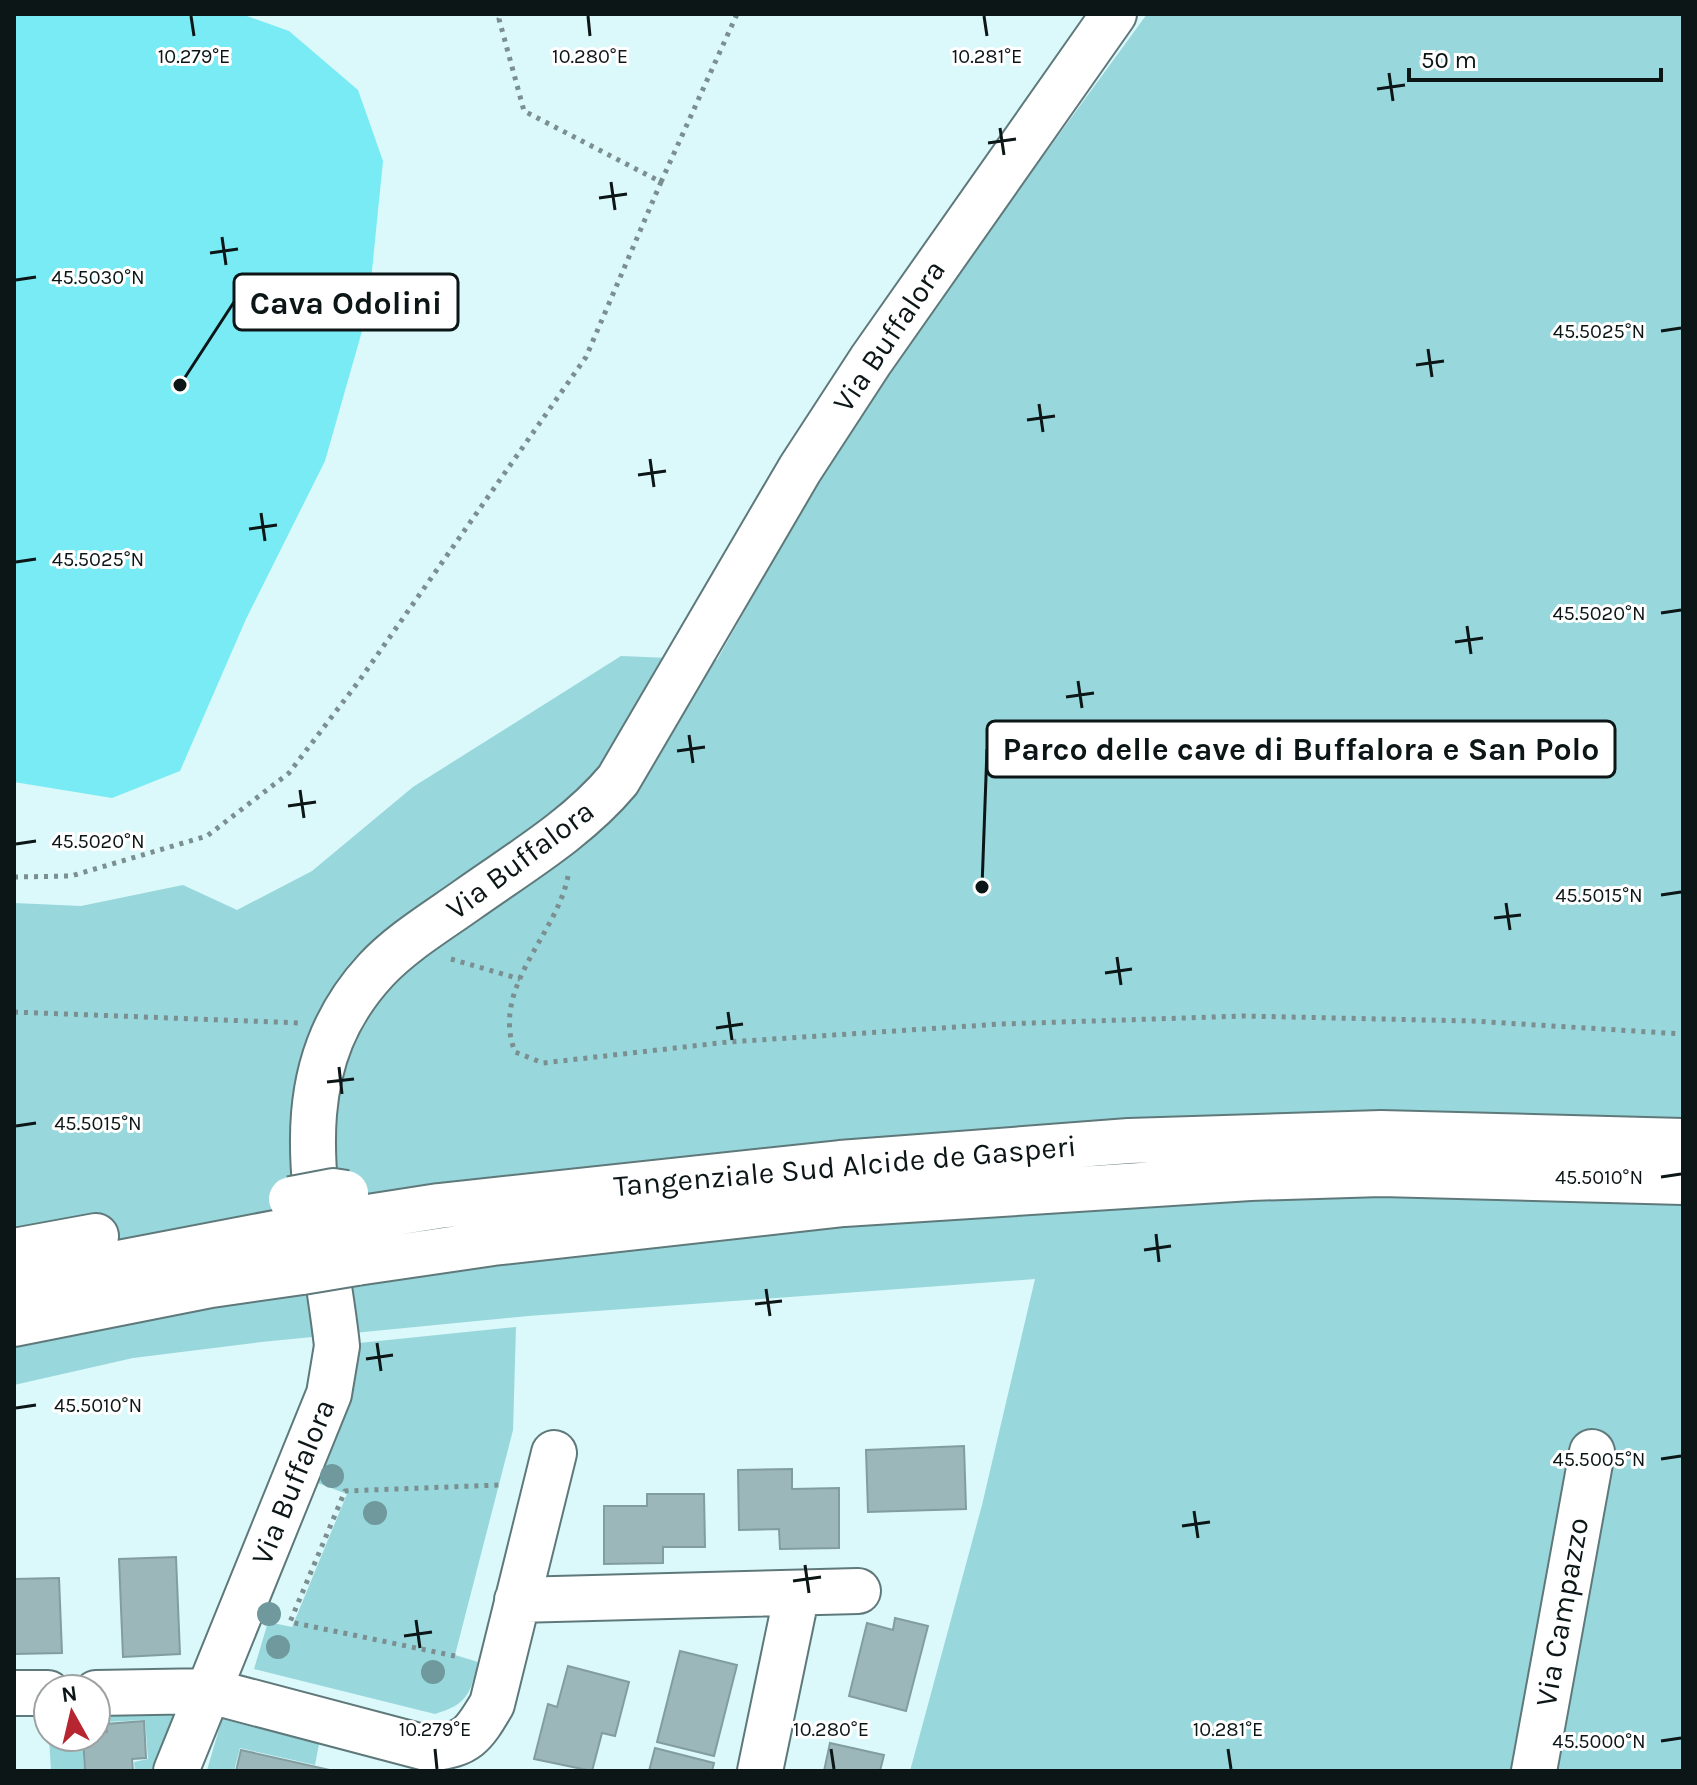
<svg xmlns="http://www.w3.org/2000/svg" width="1697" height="1785" viewBox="0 0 1697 1785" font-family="Karla,sans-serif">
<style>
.green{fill:#98d7dc}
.water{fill:#78ebf5}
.building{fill:#9cb7b9;stroke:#829d9f;stroke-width:2}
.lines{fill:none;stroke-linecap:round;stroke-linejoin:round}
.minor-casing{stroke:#5f797b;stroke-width:48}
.highway-casing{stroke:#5f797b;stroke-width:48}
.path{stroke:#7b8f91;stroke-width:5;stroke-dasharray:4 6;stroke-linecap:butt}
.minor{stroke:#fff;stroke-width:44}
.highway{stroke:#fff;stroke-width:44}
.highway-bridge-casing{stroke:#5f797b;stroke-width:48;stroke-linecap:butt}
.highway-bridge{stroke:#fff;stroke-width:44}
.tree{fill:#6f999c}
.ticks{fill:none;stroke:#0c1617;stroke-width:3}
.labels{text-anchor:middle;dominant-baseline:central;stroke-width:6;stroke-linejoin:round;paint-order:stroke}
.street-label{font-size:30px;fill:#0c1617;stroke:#fff}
.ticks-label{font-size:20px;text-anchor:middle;fill:#0c1617;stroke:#fff;stroke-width:6;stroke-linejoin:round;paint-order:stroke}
.leader{fill:none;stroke:#0c1617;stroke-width:3}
.callout-dot{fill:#0c1617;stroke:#fff;stroke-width:3}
.callout{fill:#fff;stroke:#0c1617;stroke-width:3}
.callout-label{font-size:32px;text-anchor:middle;font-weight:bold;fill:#0c1617}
</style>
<rect width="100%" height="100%" fill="#dbf8fa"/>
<path class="green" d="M 1147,14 L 1683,14 L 1683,1771 L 910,1771 L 982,1505 L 1035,1279 L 528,1316 L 261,1342 L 133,1358 L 14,1385 L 14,903 L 81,906 L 183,885 L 237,910 L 312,871 L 413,787 L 621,656 L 717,660 L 808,499 L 914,333 Z
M 516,1327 L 513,1430 L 455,1655 L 478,1662 C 470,1694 468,1704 435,1714 L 254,1669 L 268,1622 L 292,1627 L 347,1494 L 315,1482 L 359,1343 Z
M 177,1705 L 154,1771 L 135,1771 L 134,1762 L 148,1759 L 145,1720 L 105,1722 L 105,1731 L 96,1731 L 96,1709 Z
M 222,1719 L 319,1744 L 315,1765 L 240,1748 L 234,1771 L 207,1770 Z
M 49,1737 L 82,1737 L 84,1771 L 51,1771 Z"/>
<path class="water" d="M 14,14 L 241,14 L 289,31 L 358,90 L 383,161 L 368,310 L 325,461 L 246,619 L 180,771 L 112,798 L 14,782 Z"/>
<path class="building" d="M 964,1446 L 966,1509 L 868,1512 L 866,1450 Z
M 792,1469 L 792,1489 L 839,1488 L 839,1548 L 780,1549 L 779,1529 L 739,1530 L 738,1470 Z
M 647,1494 L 704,1494 L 705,1547 L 663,1547 L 663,1563 L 604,1564 L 604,1506 L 647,1506 Z
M 176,1557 L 180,1654 L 123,1657 L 119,1559 Z
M 59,1578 L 62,1653 L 14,1654 L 14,1579 Z
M 895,1618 L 928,1626 L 906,1711 L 849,1696 L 867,1623 L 893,1630 Z
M 680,1651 L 737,1665 L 714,1756 L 657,1742 Z
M 568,1666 L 629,1682 L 615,1736 L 602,1733 L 592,1771 L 534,1759 L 548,1704 L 557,1707 Z
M 144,1721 L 146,1758 L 132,1759 L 133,1771 L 85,1771 L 83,1737 L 107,1732 L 106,1724 Z
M 830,1743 L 884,1755 L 880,1771 L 824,1771 Z
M 655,1748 L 714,1763 L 712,1771 L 649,1771 Z
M 241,1750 L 334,1771 L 236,1771 Z"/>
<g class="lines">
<defs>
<path id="minor" d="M 517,1600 L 858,1591
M 14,1693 L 48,1693
M 96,1693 L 210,1691 L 430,1749 C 468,1744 473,1736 492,1704 L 554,1453
M 176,1771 L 329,1394 L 337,1346 C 323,1214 274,1080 376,970 C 401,943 436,922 467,900 C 519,863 577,829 618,780 L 800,469 L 871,360 L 1114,14
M 760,1771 L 797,1593
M 1534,1771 L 1592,1452"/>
<path id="highway" d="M 349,1220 L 439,1206 L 840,1163 L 1129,1141 L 1381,1133 L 1683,1141
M 14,1251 L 96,1236
M 356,1263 L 493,1243 L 844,1204 L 1250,1178 L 1381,1174 L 1683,1182
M 14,1283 L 296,1229
M 14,1324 L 211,1285 L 302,1272"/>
</defs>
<use href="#minor" class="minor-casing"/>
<use href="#highway" class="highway-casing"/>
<path class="path" d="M 661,182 L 737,14
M 568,876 C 557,935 490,987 515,1052 L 543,1063 L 728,1042 L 1001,1024 L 1244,1016 L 1472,1021 L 1683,1034
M 14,877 L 71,876 L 207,836 L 289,773 L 359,681 L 586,357 L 661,182 L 524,111 L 499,19 L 502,14
M 451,959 L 520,979
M 14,1012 L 301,1023
M 455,1656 L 290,1622 L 345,1491 L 499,1485"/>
<use href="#minor" class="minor"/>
<use href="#highway" class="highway"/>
<defs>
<path id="highway-bridge" d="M 291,1199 L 333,1191 L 346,1193
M 296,1229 L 349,1220
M 302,1272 L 356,1263"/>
</defs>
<use href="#highway-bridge" class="highway-bridge-casing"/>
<use href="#highway-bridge" class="highway-bridge"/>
</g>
<g class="tree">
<circle cx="332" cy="1476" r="12"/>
<circle cx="375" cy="1513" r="12"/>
<circle cx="269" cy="1614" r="12"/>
<circle cx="278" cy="1647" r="12"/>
<circle cx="433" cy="1672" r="12"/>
</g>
<path class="ticks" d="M 191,16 L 194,36M 588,16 L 590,36M 984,16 L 987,36M 1389,73 L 1393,101M 1377,89 L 1405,85M 1000,128 L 1004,155M 988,143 L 1016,139M 611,182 L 615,210M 599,198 L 627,194M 222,237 L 226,265M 210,253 L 238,249M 16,280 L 36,277M 1661,331 L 1681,328M 1428,349 L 1432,377M 1416,365 L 1444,361M 1039,404 L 1043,432M 1027,420 L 1055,416M 650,459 L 654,487M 638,475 L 666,471M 261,513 L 265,541M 249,529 L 277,525M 16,562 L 36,559M 1661,613 L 1681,610M 1467,626 L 1471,654M 1455,642 L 1483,638M 1078,681 L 1082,708M 1066,697 L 1094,693M 689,735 L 693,763M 677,751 L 705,747M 300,790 L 304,818M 288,806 L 316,802M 16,844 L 36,841M 1661,895 L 1681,892M 1506,903 L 1510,930M 1494,918 L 1521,915M 1117,957 L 1121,985M 1105,973 L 1132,969M 728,1012 L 732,1040M 716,1028 L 743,1024M 339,1067 L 342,1094M 327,1082 L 354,1079M 16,1126 L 36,1123M 1661,1177 L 1681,1174M 1156,1234 L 1159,1262M 1144,1250 L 1171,1246M 766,1289 L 770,1316M 755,1304 L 782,1301M 377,1343 L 381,1371M 366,1359 L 393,1355M 16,1408 L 36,1405M 1661,1459 L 1681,1456M 1194,1511 L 1198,1538M 1182,1526 L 1210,1522M 805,1565 L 809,1593M 793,1581 L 821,1577M 416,1620 L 420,1648M 404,1636 L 432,1632M 1661,1741 L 1681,1738M 435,1749 L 437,1769M 831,1749 L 834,1769M 1228,1749 L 1231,1769"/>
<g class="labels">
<g class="street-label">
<text transform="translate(889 336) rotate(-56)">Via Buffalora</text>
<text transform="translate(520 860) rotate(-37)">Via Buffalora</text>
<text transform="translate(845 1166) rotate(-5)">Tangenziale Sud Alcide de Gasperi</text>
<text transform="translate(293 1482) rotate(-68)">Via Buffalora</text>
<text transform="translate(1562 1612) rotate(-80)">Via Campazzo</text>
</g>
</g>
<g class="ticks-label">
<text x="194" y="63">10.279°E</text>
<text x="590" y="63">10.280°E</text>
<text x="987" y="63">10.281°E</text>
<text x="98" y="284">45.5030°N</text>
<text x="1599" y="338">45.5025°N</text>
<text x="98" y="566">45.5025°N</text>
<text x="1599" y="620">45.5020°N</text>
<text x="98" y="848">45.5020°N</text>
<text x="1599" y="902">45.5015°N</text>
<text x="98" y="1130">45.5015°N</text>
<text x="1599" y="1184">45.5010°N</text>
<text x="98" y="1412">45.5010°N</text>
<text x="1599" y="1466">45.5005°N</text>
<text x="435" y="1736">10.279°E</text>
<text x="831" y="1736">10.280°E</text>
<text x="1228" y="1736">10.281°E</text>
<text x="1599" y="1748">45.5000°N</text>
</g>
<path class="leader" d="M180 385L234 302M982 887L987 749"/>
<g class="callout-dot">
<circle cx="180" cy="385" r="8"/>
<circle cx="982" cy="887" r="8"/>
</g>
<g class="callout">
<rect x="234" y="274" width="224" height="56" rx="8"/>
<rect x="987" y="721" width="628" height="56" rx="8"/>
</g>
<g class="callout-label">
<text x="346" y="314">Cava Odolini</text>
<text x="1301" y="760">Parco delle cave di Buffalora e San Polo</text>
</g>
<rect width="1697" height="1785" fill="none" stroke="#0c1617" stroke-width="32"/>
<g transform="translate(72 1713) rotate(352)"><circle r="38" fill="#ffffff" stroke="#9ea2a2" stroke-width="2"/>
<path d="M0-6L14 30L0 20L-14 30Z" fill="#b62530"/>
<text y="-12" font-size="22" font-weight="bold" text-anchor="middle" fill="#0c1617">N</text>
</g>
<path d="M1409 68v12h252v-12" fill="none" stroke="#0c1617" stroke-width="4"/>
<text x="1421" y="68" font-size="24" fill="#0c1617" stroke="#ffffff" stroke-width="6" paint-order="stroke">50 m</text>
</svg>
